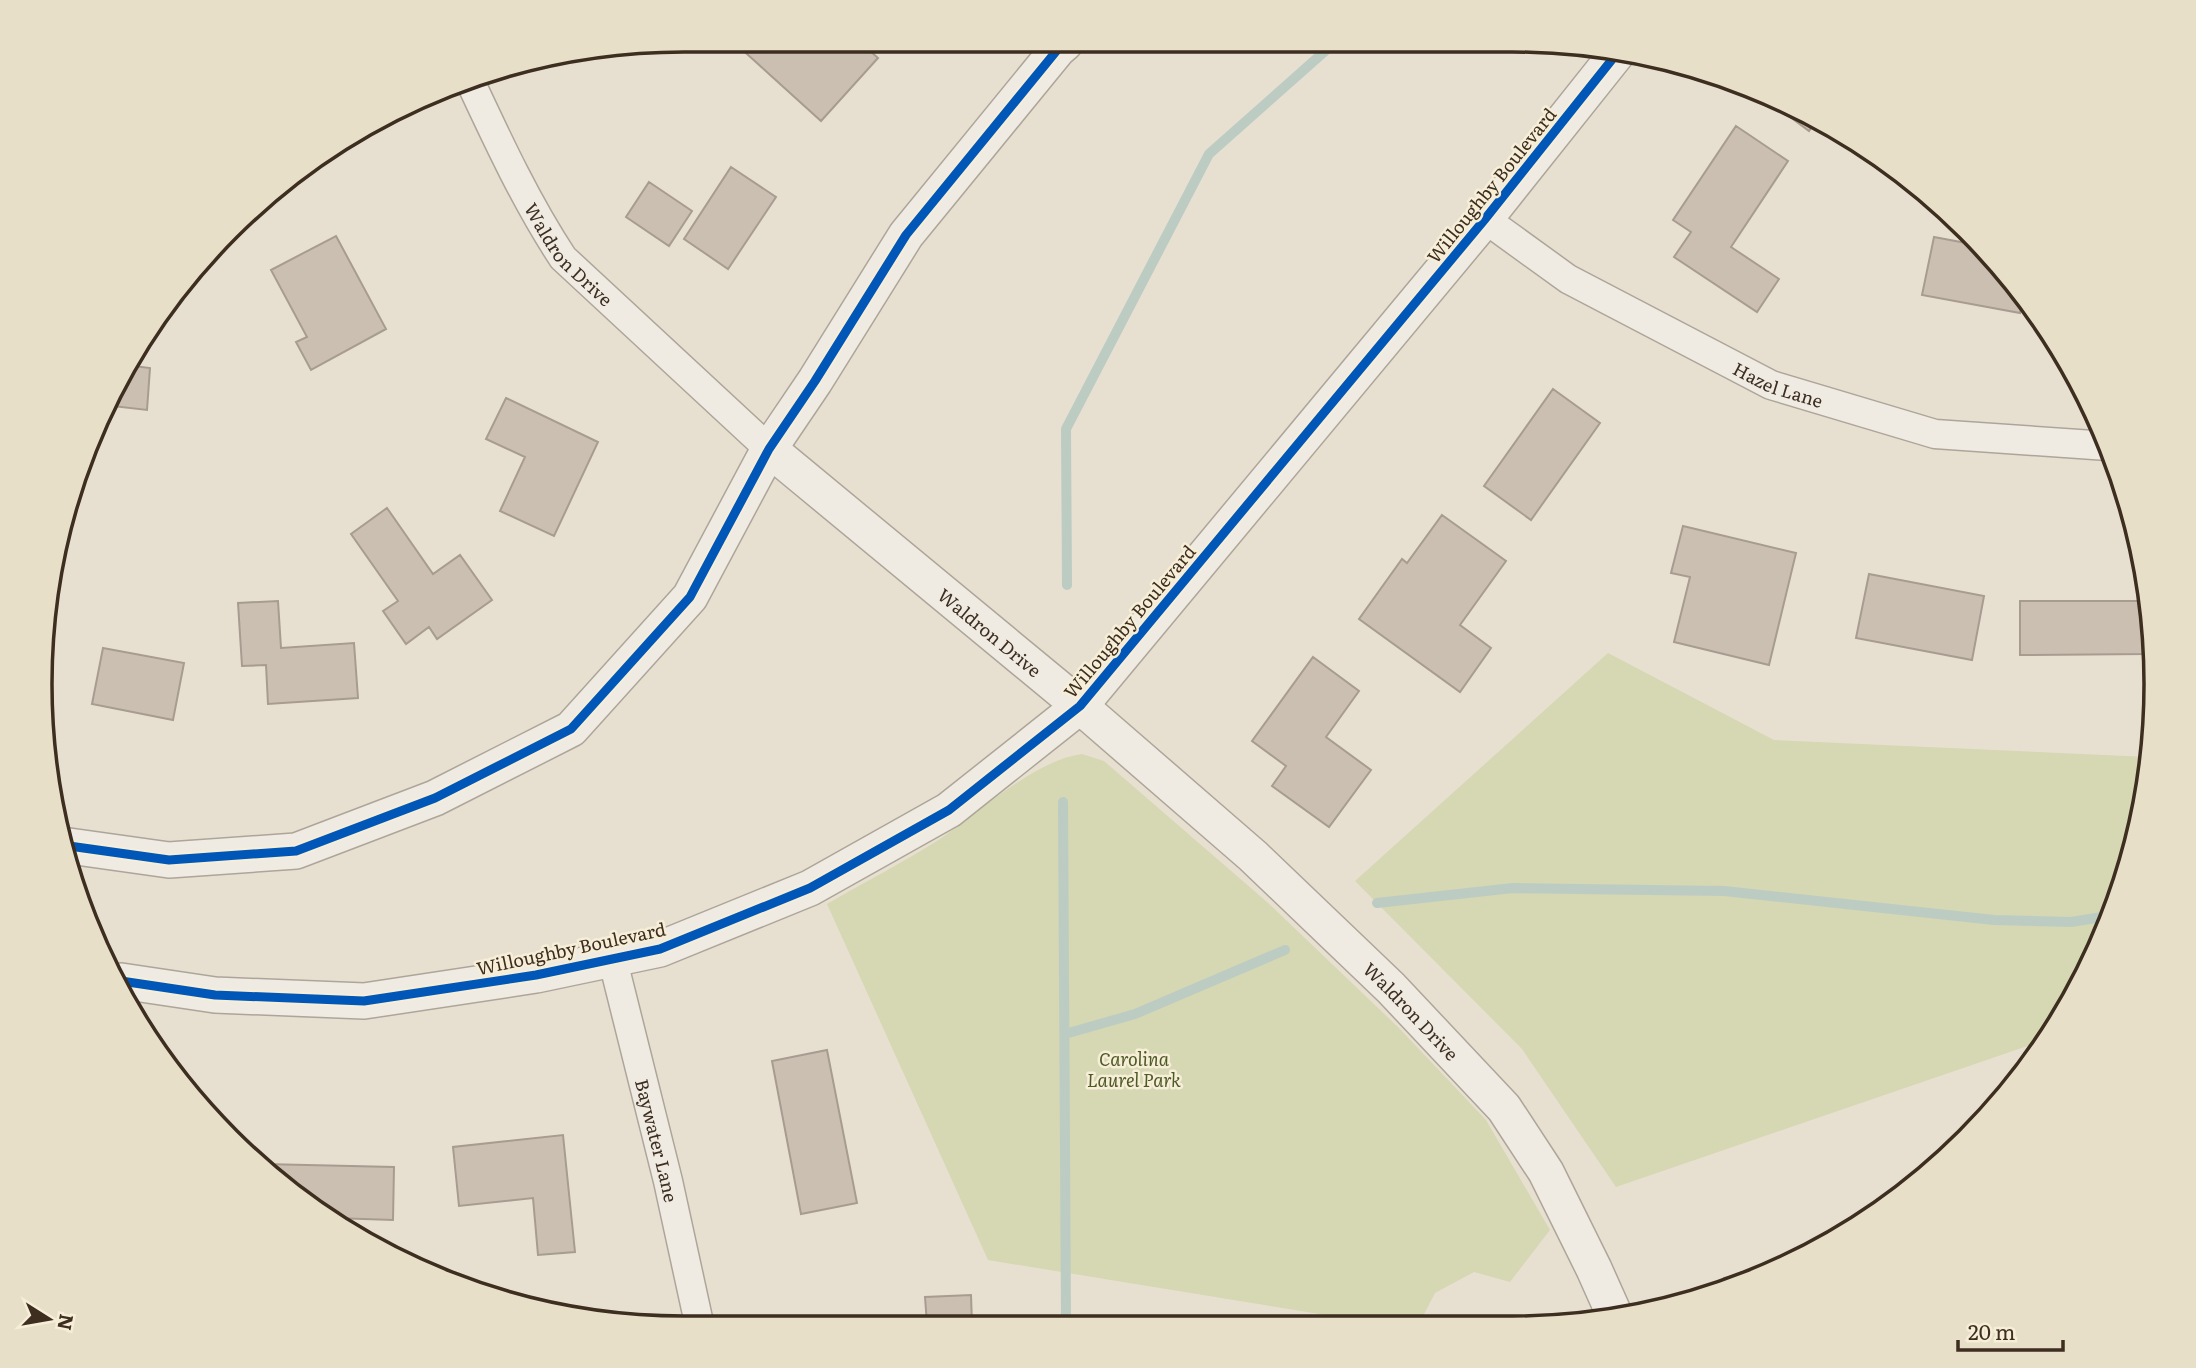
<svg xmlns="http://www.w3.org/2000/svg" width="2196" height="1368" viewBox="0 0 2196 1368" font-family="Literata,serif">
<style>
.green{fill:#d6d7b3}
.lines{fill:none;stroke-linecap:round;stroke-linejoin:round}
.stream{stroke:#bcccc2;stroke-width:10}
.building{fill:#cbbfb2;stroke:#a89c90;stroke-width:2}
.minor-casing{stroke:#ada599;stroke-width:31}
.tertiary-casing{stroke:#ada599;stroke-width:38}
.minor{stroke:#efebe3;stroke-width:28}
.tertiary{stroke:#efebe3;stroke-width:35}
.cycleway-casing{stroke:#f7eed8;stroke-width:13}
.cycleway{stroke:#0057b8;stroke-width:9}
.labels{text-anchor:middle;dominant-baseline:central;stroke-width:5;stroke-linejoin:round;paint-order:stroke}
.street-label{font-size:18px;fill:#3d2e20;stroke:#f7eed8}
.park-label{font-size:18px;font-style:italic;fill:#4d5a26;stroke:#f7eed8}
.rim{fill:none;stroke:#3d2e20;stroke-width:3.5}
</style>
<rect width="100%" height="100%" fill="#e7e0d1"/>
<path class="green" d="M 1608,653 L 1774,740 L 2149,757 L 2134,851 L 2089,969 L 2045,1040 L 1616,1187 L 1522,1049 L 1355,881 Z
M 1082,754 L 1104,761 L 1267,902 L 1399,1028 L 1486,1120 L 1550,1230 L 1510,1282 L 1474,1272 L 1435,1293 L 1418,1326 L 1393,1326 L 988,1260 L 827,904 C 865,882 904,862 940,839 C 980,812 1035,760 1082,754 Z"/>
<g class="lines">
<path class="stream" d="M 1067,585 L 1066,429 L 1209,154 L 1333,44
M 1063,802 L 1066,1324
M 1377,903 L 1513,888 L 1724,891 L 1994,920 L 2071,922 L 2109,916
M 1065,1034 L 1135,1014 L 1285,950"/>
</g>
<path class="building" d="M 741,41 L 859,41 L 878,58 L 821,121 L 737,45 Z
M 1766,94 L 1815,122 L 1809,131 L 1763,97 Z
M 1736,126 L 1788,161 L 1731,247 L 1779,279 L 1757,312 L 1674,257 L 1691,232 L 1673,220 Z
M 731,167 L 776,197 L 728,269 L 684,239 Z
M 649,182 L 692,211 L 669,246 L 626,217 Z
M 336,236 L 386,329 L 311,370 L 296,342 L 307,337 L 271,270 Z
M 1934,237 L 1982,246 L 1996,260 L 2023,297 L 2020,313 L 1922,295 Z
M 134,366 L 150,368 L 147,410 L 112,406 Z
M 1553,389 L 1600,423 L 1531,520 L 1484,486 Z
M 506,398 L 598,442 L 554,536 L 500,511 L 525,457 L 486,439 Z
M 387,508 L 433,574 L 460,555 L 492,600 L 437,639 L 429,627 L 406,644 L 383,611 L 398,601 L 351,534 Z
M 1442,515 L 1506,561 L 1460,625 L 1491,648 L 1460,692 L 1359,619 L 1402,559 L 1407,563 Z
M 1683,526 L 1796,553 L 1769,665 L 1674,642 L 1690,577 L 1671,573 Z
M 1869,574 L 1984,596 L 1972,660 L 1856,638 Z
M 278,601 L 281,648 L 354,643 L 358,698 L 268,704 L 266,665 L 242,666 L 238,603 Z
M 2020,601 L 2146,601 L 2146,654 L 2020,655 Z
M 103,648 L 184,663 L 173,720 L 92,704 Z
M 1313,657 L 1359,691 L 1326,737 L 1371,770 L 1329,827 L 1272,786 L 1286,766 L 1252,741 Z
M 827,1050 L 857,1203 L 801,1214 L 772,1061 Z
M 563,1135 L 575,1252 L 538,1255 L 533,1198 L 459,1206 L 453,1147 Z
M 263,1164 L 394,1167 L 393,1220 L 333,1218 L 292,1194 Z
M 1760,1270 L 1761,1275 L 1726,1288 L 1724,1278 Z
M 971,1295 L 972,1324 L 927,1324 L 925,1297 Z"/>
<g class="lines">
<defs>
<g id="minor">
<path id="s1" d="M 469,79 C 497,139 526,202 563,258 L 769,449"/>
<path id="s2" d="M 1485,219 L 1568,279 L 1771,385 L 1935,434 L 2108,446"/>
<path id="s3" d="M 612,957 L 668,1181 L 699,1323"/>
</g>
<g id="tertiary">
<path id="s4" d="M 769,449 L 1080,706 L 1253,856 L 1391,988 L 1504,1108 L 1546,1172 L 1594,1269 L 1615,1316"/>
<path d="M 62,845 L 169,860 L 296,851 L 435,798 L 571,729 L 690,597 L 769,449 L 815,381 L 906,235 L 1058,49 L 1065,43"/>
<path d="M 121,981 L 215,995 L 364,1001 L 536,975 L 660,949 L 810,888 L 949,810 L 1080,706 L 1485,219 L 1618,52"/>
</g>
</defs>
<use href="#minor" class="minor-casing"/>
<use href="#tertiary" class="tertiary-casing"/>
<use href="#minor" class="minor"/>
<use href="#tertiary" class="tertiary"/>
<defs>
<path id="cycleway" d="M 62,845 L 169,860 L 296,851 L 435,798 L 571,729 L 690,597 L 769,449 L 815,381 L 906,235 L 1058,49 L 1065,43
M 121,981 L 215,995 L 364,1001 L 536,975 L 660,949 L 810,888 L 949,810 L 1080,706 L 1485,219 L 1618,52"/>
</defs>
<use href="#cycleway" class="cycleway-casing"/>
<use href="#cycleway" class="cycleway"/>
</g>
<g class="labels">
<g class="street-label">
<text transform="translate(1491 185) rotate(-51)">Willoughby Boulevard</text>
<text stroke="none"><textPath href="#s1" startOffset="203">Waldron Drive</textPath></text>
<text stroke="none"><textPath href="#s2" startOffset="338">Hazel Lane</textPath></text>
<text transform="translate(1129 621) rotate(-50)">Willoughby Boulevard</text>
<text stroke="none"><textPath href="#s4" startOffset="287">Waldron Drive</textPath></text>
<text transform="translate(571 948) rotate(-12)">Willoughby Boulevard</text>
<text stroke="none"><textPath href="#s4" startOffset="854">Waldron Drive</textPath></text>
<text stroke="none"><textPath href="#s3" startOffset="189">Baywater Lane</textPath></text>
</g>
<g class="park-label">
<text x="1134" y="1058">Carolina<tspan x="1134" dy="21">Laurel Park</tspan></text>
</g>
</g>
<path d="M0 0H2196V1368H0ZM684 52H1512A632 632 0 0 1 2144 684V684A632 632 0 0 1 1512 1316H684A632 632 0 0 1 52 684V684A632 632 0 0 1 684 52Z" fill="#e8dfc9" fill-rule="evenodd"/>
<path class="rim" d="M684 52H1512A632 632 0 0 1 2144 684V684A632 632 0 0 1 1512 1316H684A632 632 0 0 1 52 684V684A632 632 0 0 1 684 52Z"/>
<g transform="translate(49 1319) rotate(101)" stroke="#f7eed8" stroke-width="5" paint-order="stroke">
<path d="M0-5L12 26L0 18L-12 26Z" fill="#3d2e20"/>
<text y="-10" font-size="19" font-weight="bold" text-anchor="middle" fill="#3d2e20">N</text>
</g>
<path d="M1958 1340v10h105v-10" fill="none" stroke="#3d2e20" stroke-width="3.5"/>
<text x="1968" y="1340" font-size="21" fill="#3d2e20" stroke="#f7eed8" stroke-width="5" paint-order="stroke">20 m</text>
</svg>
